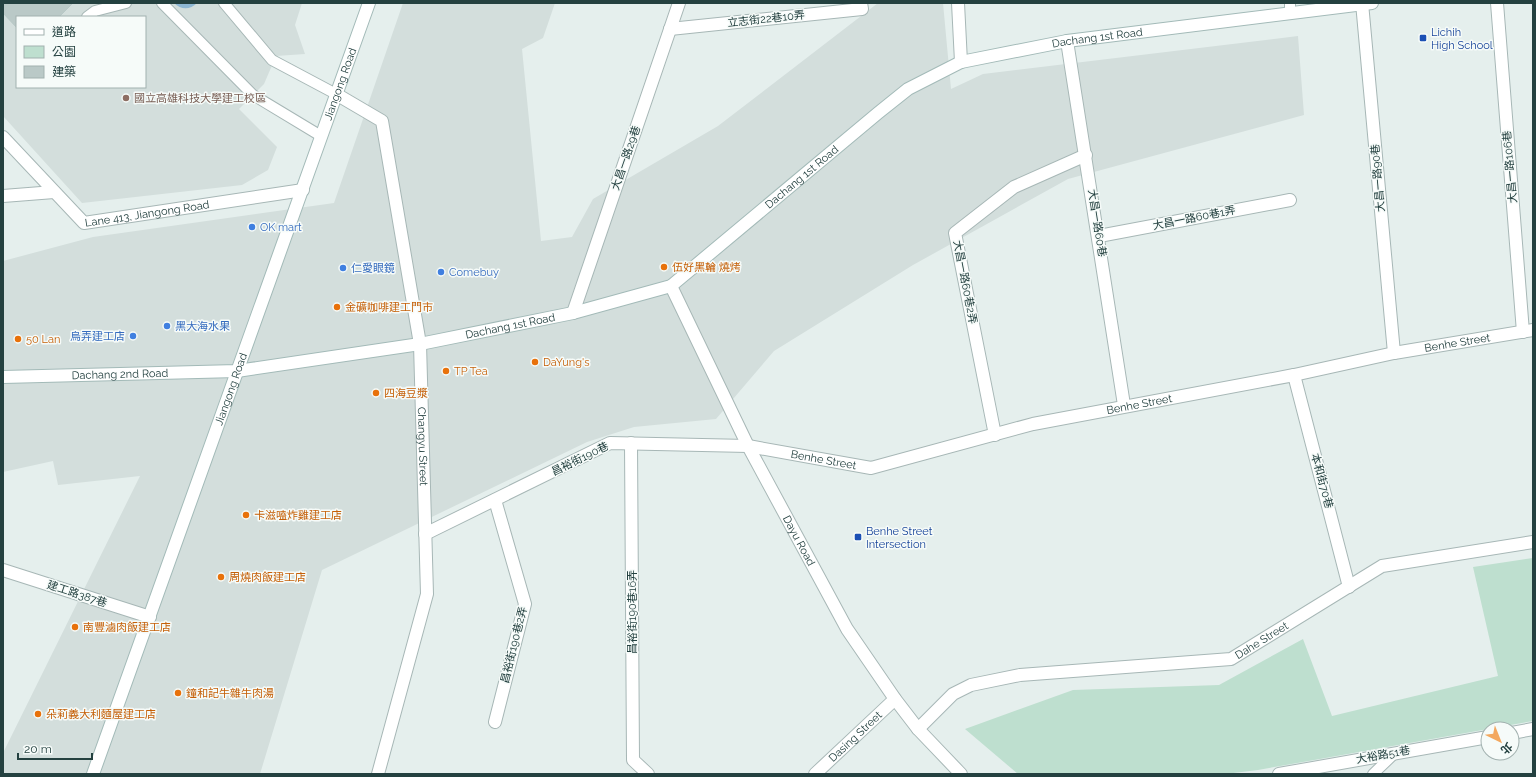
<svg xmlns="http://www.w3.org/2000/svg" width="1536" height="777" viewBox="0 0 1536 777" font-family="Raleway,'Noto Sans TC',sans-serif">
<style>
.built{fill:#d3dedc;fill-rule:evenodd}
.green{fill:#bedfcf}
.water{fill:#8eb7d3}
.building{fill:#bac9c7;stroke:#b7c8c6}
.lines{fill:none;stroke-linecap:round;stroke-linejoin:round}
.lane-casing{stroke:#a7b7b6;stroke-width:12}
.street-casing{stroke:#a7b7b6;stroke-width:14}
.secondary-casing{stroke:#a3bab8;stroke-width:14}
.lane{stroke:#fff;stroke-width:10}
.street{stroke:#fff;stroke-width:12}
.secondary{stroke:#fff;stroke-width:12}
.transit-dot{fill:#1a4fb4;stroke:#f6fbf9;stroke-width:1.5}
.education-dot{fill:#8d6e63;stroke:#f6fbf9;stroke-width:1.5}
.shop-dot{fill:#3f7fe0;stroke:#f6fbf9;stroke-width:1.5}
.food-dot{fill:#e8710a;stroke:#f6fbf9;stroke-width:1.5}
.labels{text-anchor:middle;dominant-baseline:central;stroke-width:3;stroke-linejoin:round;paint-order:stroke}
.street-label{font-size:11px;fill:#244140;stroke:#f6fbf9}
.transit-label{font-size:11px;fill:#164399;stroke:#f6fbf9;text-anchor:start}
.education-label{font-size:11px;fill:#785e54;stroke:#f6fbf9;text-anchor:start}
.shop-label{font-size:11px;fill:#366cbe;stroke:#f6fbf9;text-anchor:start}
.food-label{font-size:11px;fill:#c56008;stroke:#f6fbf9;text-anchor:start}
</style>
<rect width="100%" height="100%" fill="#e5efed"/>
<path class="built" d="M 3,3 L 302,3 L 295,25 L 305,54 L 276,56 L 264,84 L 239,109 L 277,147 L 268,170 L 242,185 L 82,203 L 3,116 ZM 17,17 L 145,17 L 145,87 L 17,87 Z
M 403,3 L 555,3 L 543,38 L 522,49 L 541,241 L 572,237 L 593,199 L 718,126 L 878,3 L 943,3 L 951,89 L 983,74 L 1298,36 L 1304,115 L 1068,179 L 913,265 L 774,351 L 716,419 L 634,427 L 587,442 L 322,570 L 260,774 L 3,774 L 3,753 L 140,476 L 58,485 L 53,461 L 3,472 L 3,261 L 93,237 L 334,203 Z"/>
<path class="green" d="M 1533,558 L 1533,721 L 1258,770 L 1225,774 L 1018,774 L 965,729 L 1073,690 L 1219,685 L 1303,639 L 1332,716 L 1498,676 L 1473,567 Z"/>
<path class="water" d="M 174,3 L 197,3 C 190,10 181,10 174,3 Z"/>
<path class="building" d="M 3,3 L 73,3 L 59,17 L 17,17 L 17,28 L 3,13 Z"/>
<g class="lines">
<defs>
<path id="lane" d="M 162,3 L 253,95 L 321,136
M 224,3 L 272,60 L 336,94
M 1290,3 L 1290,13
M 87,17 L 95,11 L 126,3
M 1373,774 L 1395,753"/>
<g id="street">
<path d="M 958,3 L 961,62"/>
<path d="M 1362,3 L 1394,353"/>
<path d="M 1497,3 L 1523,332"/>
<path d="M 670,29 L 862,9 L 861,3"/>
<path d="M 1067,41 L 1124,405"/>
<path id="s1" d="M 336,94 L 382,121 L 420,344 L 427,594 L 378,774"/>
<path id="s2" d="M 3,137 L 84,223 L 303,190"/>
<path d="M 3,196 L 54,192"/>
<path d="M 1099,236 L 1290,200"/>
<path id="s3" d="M 671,286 L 748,446 L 847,629 L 895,699 L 918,729 L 961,774"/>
<path d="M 573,313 L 679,3"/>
<path d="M 1294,375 L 1349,587"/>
<path d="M 995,435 L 955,233 L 1014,187 L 1086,155"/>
<path d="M 631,443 L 633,760 L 648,774"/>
<path id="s4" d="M 425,534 L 610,443 L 748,446 L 871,468 L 1033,424 L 1294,375 L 1394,353 L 1533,330"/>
<path d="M 3,570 L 150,617"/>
<path d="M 495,722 L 525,604 L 495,500"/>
<path id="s5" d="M 918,729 L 953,694 L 971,685 L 1020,675 L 1231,659 L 1382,566 L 1533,542"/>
<path d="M 1512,733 L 1533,729"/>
<path id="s6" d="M 815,774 L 895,699"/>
<path d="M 1279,774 L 1488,737"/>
</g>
<g id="secondary">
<path id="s7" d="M 3,377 L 237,371 L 420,344 L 573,313 L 671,286 L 878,113 L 908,89 L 961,62 L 1067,41 L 1372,3"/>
<path id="s8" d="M 93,774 L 369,3"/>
</g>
</defs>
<use href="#lane" class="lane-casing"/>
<use href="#street" class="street-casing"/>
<use href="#secondary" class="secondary-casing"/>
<use href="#lane" class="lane"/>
<use href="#street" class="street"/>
<use href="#secondary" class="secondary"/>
</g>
<g class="transit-dot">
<rect x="1419" y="34" width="8" height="8" rx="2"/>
<rect x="854" y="533" width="8" height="8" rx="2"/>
</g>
<circle class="education-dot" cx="126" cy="98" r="4"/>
<g class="shop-dot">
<circle cx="252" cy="227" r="4"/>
<circle cx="343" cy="268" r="4"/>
<circle cx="441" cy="272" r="4"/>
<circle cx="167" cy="326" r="4"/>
<circle cx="133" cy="336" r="4"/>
</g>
<g class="food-dot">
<circle cx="664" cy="267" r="4"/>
<circle cx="337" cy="307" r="4"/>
<circle cx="18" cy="339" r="4"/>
<circle cx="535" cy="362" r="4"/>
<circle cx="446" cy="371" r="4"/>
<circle cx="376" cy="393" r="4"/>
<circle cx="246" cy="515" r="4"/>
<circle cx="221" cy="577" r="4"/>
<circle cx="75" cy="627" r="4"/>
<circle cx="178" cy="693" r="4"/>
<circle cx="38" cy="714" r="4"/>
</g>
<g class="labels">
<g class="street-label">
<text transform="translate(766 19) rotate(-6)">立志街22巷10弄</text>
<text stroke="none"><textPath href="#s7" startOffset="1183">Dachang 1st Road</textPath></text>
<text stroke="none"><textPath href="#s8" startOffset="733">Jiangong Road</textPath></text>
<text transform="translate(626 158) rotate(-71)">大昌一路29巷</text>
<text transform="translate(1510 167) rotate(-95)">大昌一路106巷</text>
<text stroke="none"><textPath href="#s7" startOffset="847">Dachang 1st Road</textPath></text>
<text transform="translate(1378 178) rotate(-95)">大昌一路90巷</text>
<text stroke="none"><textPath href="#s2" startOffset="182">Lane 413, Jiangong Road</textPath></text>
<text transform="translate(1194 218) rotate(-11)">大昌一路60巷1弄</text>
<text transform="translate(1097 223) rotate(81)">大昌一路60巷</text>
<text transform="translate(965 282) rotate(79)">大昌一路60巷2弄</text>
<text stroke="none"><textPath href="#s7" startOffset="511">Dachang 1st Road</textPath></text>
<text stroke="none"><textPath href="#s4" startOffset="1069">Benhe Street</textPath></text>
<text stroke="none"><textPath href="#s7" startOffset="117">Dachang 2nd Road</textPath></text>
<text stroke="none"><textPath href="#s8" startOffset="409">Jiangong Road</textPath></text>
<text stroke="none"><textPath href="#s4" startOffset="745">Benhe Street</textPath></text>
<text stroke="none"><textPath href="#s1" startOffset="382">Changyu Street</textPath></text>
<text transform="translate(580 459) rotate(-26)">昌裕街190巷</text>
<text stroke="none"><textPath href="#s4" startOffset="421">Benhe Street</textPath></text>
<text transform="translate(1322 481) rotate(75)">本和街70巷</text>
<text stroke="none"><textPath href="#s3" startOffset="285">Dayu Road</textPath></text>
<text transform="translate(77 594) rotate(18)">建工路387巷</text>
<text transform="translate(632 612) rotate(-90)">昌裕街190巷16弄</text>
<text stroke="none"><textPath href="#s5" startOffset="367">Dahe Street</textPath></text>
<text transform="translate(514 645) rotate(-76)">昌裕街190巷2弄</text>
<text stroke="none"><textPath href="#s6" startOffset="55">Dasing Street</textPath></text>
<text transform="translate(1383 755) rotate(-10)">大裕路51巷</text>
</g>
<g class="transit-label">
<text x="1431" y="32">Lichih<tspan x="1431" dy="13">High School</tspan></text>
<text x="866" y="531">Benhe Street<tspan x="866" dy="13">Intersection</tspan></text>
</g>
<g class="education-label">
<text x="134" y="98">國立高雄科技大學建工校區</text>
</g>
<g class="shop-label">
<text x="260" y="227">OK mart</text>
<text x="351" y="268">仁愛眼鏡</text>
<text x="449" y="272">Comebuy</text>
<text x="175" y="326">黑大海水果</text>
<text x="125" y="336" text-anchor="end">烏弄建工店</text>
</g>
<g class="food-label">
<text x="672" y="267">伍好黑輪 燒烤</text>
<text x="345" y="307">金礦咖啡建工門市</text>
<text x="26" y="339">50 Lan</text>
<text x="543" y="362">DaYung's</text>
<text x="454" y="371">TP Tea</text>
<text x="384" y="393">四海豆漿</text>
<text x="254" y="515">卡滋嗑炸雞建工店</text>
<text x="229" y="577">周燒肉飯建工店</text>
<text x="83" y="627">南豐滷肉飯建工店</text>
<text x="186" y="693">鐘和記牛雜牛肉湯</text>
<text x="46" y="714">朵莉義大利麵屋建工店</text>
</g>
</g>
<rect width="1536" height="777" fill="none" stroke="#244140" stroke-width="8"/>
<rect x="16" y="16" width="130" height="72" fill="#f6fbf9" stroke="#a2b1af"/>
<rect x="24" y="29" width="20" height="6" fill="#ffffff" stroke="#a2b1af"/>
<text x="52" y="36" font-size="12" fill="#244140">道路</text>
<rect x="24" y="46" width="20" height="12" fill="#bedfcf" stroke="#a2b1af"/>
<text x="52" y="56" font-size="12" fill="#244140">公園</text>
<rect x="24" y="66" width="20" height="12" fill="#bac9c7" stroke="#a2b1af"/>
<text x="52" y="76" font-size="12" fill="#244140">建築</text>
<g transform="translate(1500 741) rotate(137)"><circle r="19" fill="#f6fbf9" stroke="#a2b1af"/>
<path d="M0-3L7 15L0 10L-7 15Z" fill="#f3a85f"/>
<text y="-6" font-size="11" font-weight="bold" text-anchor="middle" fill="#244140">北</text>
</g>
<path d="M18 753v6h74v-6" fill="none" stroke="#244140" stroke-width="2"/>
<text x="24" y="753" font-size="12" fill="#244140" stroke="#f6fbf9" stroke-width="3" paint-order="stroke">20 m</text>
</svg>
